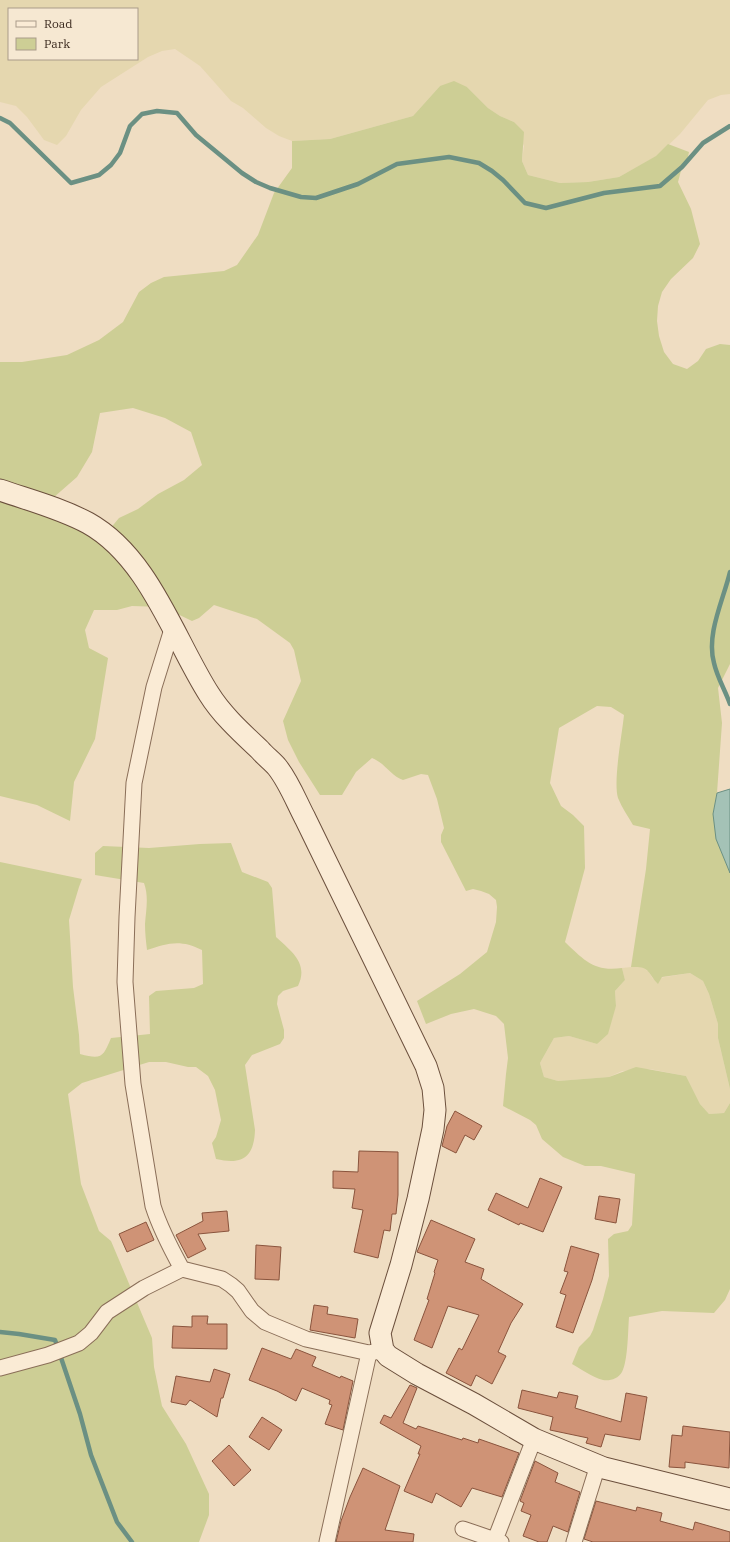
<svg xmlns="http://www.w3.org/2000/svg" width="730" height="1542" viewBox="0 0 730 1542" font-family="'IBM Plex Serif',serif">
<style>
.farmland{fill:#e5d7af;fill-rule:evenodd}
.green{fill:#cdce95;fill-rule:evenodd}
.water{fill:#a4c2b6;stroke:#6b9083}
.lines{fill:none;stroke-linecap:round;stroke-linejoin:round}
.stream{stroke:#6b9083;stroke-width:4.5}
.building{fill:#cf9376;stroke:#8a543d}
.street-casing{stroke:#8a6e58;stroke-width:17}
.secondary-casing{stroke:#6b4f3c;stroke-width:23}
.street{stroke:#faebd5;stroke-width:15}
.secondary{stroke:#faebd5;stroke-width:21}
</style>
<rect width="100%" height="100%" fill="#efddc2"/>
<path class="farmland" d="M 0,0 L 730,0 L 730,94 L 721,95 L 708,100 L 680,134 L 657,156 L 619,177 L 588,182 L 560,183 L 528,175 L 522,161 L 524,146 L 514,122 L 500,116 L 488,108 L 467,87 L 440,86 L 413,116 L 330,139 L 292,141 L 279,136 L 266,128 L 243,108 L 231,101 L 200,66 L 175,49 L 162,51 L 148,57 L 101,87 L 81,110 L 66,136 L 57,145 L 44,140 L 27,117 L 16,106 L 0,102 ZM 9,9 L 137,9 L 137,59 L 9,59 Z
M 641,966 L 649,972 L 653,979 L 690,973 L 703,981 L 709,994 L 718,1024 L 718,1038 L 730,1089 L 730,1103 L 724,1113 L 709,1114 L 700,1104 L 686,1076 L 650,1069 L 622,1071 L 609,1077 L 558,1081 L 544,1077 L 540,1063 L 554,1038 L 569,1036 L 597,1044 L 616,1006 L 615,991 L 625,980 L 622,968 Z"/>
<path class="green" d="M 454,81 L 467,87 L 488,108 L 500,116 L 514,122 L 524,132 L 522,161 L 528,175 L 560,183 L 588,182 L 619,177 L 656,156 L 668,144 L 689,152 L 686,166 L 682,167 L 678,182 L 691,209 L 700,244 L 693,258 L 671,279 L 662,292 L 658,306 L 657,321 L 659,336 L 664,352 L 673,364 L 687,369 L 698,361 L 706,349 L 720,344 L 730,345 L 730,664 L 718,688 L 722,723 L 717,793 L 713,814 L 722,853 L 730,873 L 730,1089 L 718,1038 L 718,1024 L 709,994 L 703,981 L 690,973 L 662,977 L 658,984 C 647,972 650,966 631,967 L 646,869 L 650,829 L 633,825 C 628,816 622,808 618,798 C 613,781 622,735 624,715 L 611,707 L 597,706 L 559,728 L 550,783 L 561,806 L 573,815 L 584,826 L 585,868 L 565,942 C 584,960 594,972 622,968 L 625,980 L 615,991 L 616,1006 L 608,1034 L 597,1044 L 569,1036 L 554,1038 L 540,1063 L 544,1077 L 558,1081 L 609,1077 L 636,1067 L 686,1076 L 700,1104 L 709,1114 L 724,1113 L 730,1103 L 730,1289 L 725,1300 L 714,1313 L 662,1311 L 629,1317 C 628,1330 628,1361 622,1372 C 618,1379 610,1381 603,1380 C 592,1377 581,1369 572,1364 L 579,1347 L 590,1336 L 593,1330 L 603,1299 L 609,1276 L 608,1239 L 614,1234 L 628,1231 L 632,1225 L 635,1174 L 601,1166 L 585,1166 L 563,1157 L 542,1139 L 536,1125 L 530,1120 L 503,1106 L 506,1074 L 508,1058 L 504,1024 L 496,1016 L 474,1009 L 451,1014 L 426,1024 L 417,1001 L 460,974 L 487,952 L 496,922 L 497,907 L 496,900 L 489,894 L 481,891 L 473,889 L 466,891 L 441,842 L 441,835 L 444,828 L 437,799 L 428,775 L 421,774 L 403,780 C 391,776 385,763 372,758 L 356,772 L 342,795 L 320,795 L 299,762 L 288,740 L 283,721 L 301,681 L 294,650 L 290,643 L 257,619 L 214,605 L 199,618 L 192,621 L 163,607 L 132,606 L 117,610 L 94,610 L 85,630 L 89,648 L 108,658 L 95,739 L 74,782 L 70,821 L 37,805 L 0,796 L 0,362 L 22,362 L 67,355 L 99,340 L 123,322 L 139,292 L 151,283 L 164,277 L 224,271 L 237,265 L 258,235 L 274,193 L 292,168 L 292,141 L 330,139 L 413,116 L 440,86 ZM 133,408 L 165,418 L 191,432 L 202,465 L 184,480 L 158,494 L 138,509 L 119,518 L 99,542 L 60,518 L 37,512 L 77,477 L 92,452 L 100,413 Z
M 231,843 L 242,872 L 268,882 L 272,888 L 276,937 C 291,951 309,963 298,986 L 283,991 L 278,996 L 277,1004 L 284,1030 L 284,1038 L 280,1044 L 252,1055 L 245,1065 L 255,1130 C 254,1158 242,1165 216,1159 L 212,1143 L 216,1137 L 221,1120 L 215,1090 L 208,1076 L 196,1067 L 188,1067 L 166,1062 L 149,1062 L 82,1083 L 68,1094 L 81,1184 L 99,1231 L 111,1241 L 152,1338 L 154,1367 L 162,1406 L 186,1444 L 209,1494 L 209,1515 L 199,1542 L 0,1542 L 0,862 L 82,879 L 79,887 L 69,920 L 73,987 L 79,1035 L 80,1054 C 102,1060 103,1057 111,1038 L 150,1034 L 149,996 L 156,991 L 194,988 L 203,984 L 202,950 C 181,939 167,943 147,950 C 146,942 145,933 145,924 C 146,910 149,897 144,883 L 95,875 L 95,853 L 103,846 L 149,848 L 200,844 Z"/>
<path class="water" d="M 730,789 L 730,873 L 716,839 L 713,814 L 717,793 Z"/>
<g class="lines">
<path class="stream" d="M 0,118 L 10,123 L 71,183 L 99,175 L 111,165 L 120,153 L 130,126 L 142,114 L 157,111 L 177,113 L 196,135 L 242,173 L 256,182 L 270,188 L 301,197 L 316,198 L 358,184 L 397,164 L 449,157 L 479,163 L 492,171 L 503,180 L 525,203 L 546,208 L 604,193 L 660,186 L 682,167 L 703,143 L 730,126
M 730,572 C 723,601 706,634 714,663 C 717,677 725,690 730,704
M 0,1332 L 19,1334 L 55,1340 L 80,1414 L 91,1455 L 117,1522 L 132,1542"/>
</g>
<path class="building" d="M 455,1111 L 482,1126 L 474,1140 L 465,1135 L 456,1153 L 442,1146 L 447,1126 Z
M 359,1151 L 398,1152 L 398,1195 L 396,1214 L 392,1214 L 390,1231 L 384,1230 L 378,1258 L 354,1252 L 363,1210 L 352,1208 L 355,1189 L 333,1188 L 333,1171 L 358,1172 Z
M 540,1178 L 562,1187 L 543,1232 L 520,1223 L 519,1225 L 488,1210 L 496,1193 L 528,1208 Z
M 599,1196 L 620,1199 L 616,1223 L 595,1219 Z
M 227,1211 L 229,1231 L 198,1234 L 206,1249 L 188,1258 L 176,1235 L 203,1221 L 202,1213 Z
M 431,1220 L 475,1239 L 465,1262 L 484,1269 L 481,1279 L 523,1304 L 511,1323 L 498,1352 L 506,1356 L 492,1384 L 476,1375 L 471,1386 L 446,1373 L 459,1348 L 462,1350 L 479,1315 L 448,1306 L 432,1348 L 414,1340 L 429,1300 L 427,1299 L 435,1273 L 434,1272 L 438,1260 L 417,1252 Z
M 146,1222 L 154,1240 L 127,1252 L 119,1234 Z
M 256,1245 L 281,1247 L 279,1280 L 255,1279 Z
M 571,1246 L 599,1254 L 592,1280 L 573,1333 L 556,1327 L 566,1295 L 560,1293 L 568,1272 L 564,1271 Z
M 314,1305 L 328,1307 L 327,1314 L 358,1319 L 355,1338 L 310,1330 Z
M 192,1316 L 208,1316 L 207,1324 L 227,1324 L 227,1349 L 172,1348 L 173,1326 L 192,1327 Z
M 262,1348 L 291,1359 L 296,1349 L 316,1357 L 312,1366 L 340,1378 L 341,1376 L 353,1381 L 343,1430 L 325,1424 L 332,1405 L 329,1404 L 330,1400 L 302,1388 L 296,1401 L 277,1391 L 249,1380 Z
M 214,1369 L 230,1374 L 223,1398 L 221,1398 L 217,1417 L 190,1400 L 186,1405 L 171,1402 L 176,1376 L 210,1382 Z
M 410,1385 L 417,1388 L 403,1423 L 416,1429 L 418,1426 L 462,1440 L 463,1438 L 478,1443 L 479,1439 L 519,1453 L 502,1497 L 472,1488 L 461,1507 L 436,1493 L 432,1503 L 404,1491 L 420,1454 L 418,1454 L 421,1446 L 380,1423 L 384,1415 L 391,1418 Z
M 522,1390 L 557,1398 L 559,1392 L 578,1396 L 575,1408 L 621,1422 L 626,1393 L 647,1397 L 640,1440 L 605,1434 L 601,1447 L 586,1443 L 588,1438 L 550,1430 L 553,1417 L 518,1408 Z
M 262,1417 L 282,1430 L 269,1450 L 249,1437 Z
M 683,1426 L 730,1432 L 729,1468 L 685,1462 L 685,1468 L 669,1467 L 672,1435 L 682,1436 Z
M 229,1445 L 251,1470 L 234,1486 L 212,1461 Z
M 535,1461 L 558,1473 L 555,1482 L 580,1492 L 568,1532 L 553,1526 L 547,1542 L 539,1542 L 523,1536 L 531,1515 L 521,1511 L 524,1503 L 520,1501 Z
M 363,1468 L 400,1486 L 385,1530 L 414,1534 L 413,1542 L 336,1542 L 341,1521 L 350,1497 Z
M 596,1501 L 636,1511 L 637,1507 L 662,1513 L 660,1521 L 693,1530 L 695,1522 L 730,1532 L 730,1542 L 593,1542 L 584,1539 Z"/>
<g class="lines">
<defs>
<path id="street" d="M 173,626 L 154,687 L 134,783 L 127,917 L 125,982 L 133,1084 L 153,1206 C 160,1228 171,1249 182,1269 L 222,1279 L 231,1285 L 238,1291 L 252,1311 L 265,1322 L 306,1339 L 369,1353
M 0,1368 L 48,1355 L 79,1343 L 91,1333 L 107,1312 L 144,1288 L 182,1269
M 463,1529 L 501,1542
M 495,1540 L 534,1439
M 327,1542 L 369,1353 L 380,1351
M 574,1542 L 598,1465"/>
<path id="secondary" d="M 0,490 C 29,500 60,508 88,523 C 149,557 174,639 209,694 C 222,715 242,733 260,750 C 265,756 272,761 277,767 C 289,782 296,801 305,818 L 426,1066 L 433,1088 L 435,1110 L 433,1129 L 418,1199 L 401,1265 L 380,1333 L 383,1350 L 388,1356 L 417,1374 L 474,1404 L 534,1439 L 604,1468 L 730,1499"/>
</defs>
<use href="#street" class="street-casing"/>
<use href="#secondary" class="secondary-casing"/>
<use href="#street" class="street"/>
<use href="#secondary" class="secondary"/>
</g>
<rect x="8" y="8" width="130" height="52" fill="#f6e8d2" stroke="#aa9b8a"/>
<rect x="16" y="21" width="20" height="6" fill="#faebd5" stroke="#aa9b8a"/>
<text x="44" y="28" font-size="12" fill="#39281d">Road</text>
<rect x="16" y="38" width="20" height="12" fill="#cdce95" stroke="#aa9b8a"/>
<text x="44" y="48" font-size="12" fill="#39281d">Park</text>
</svg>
